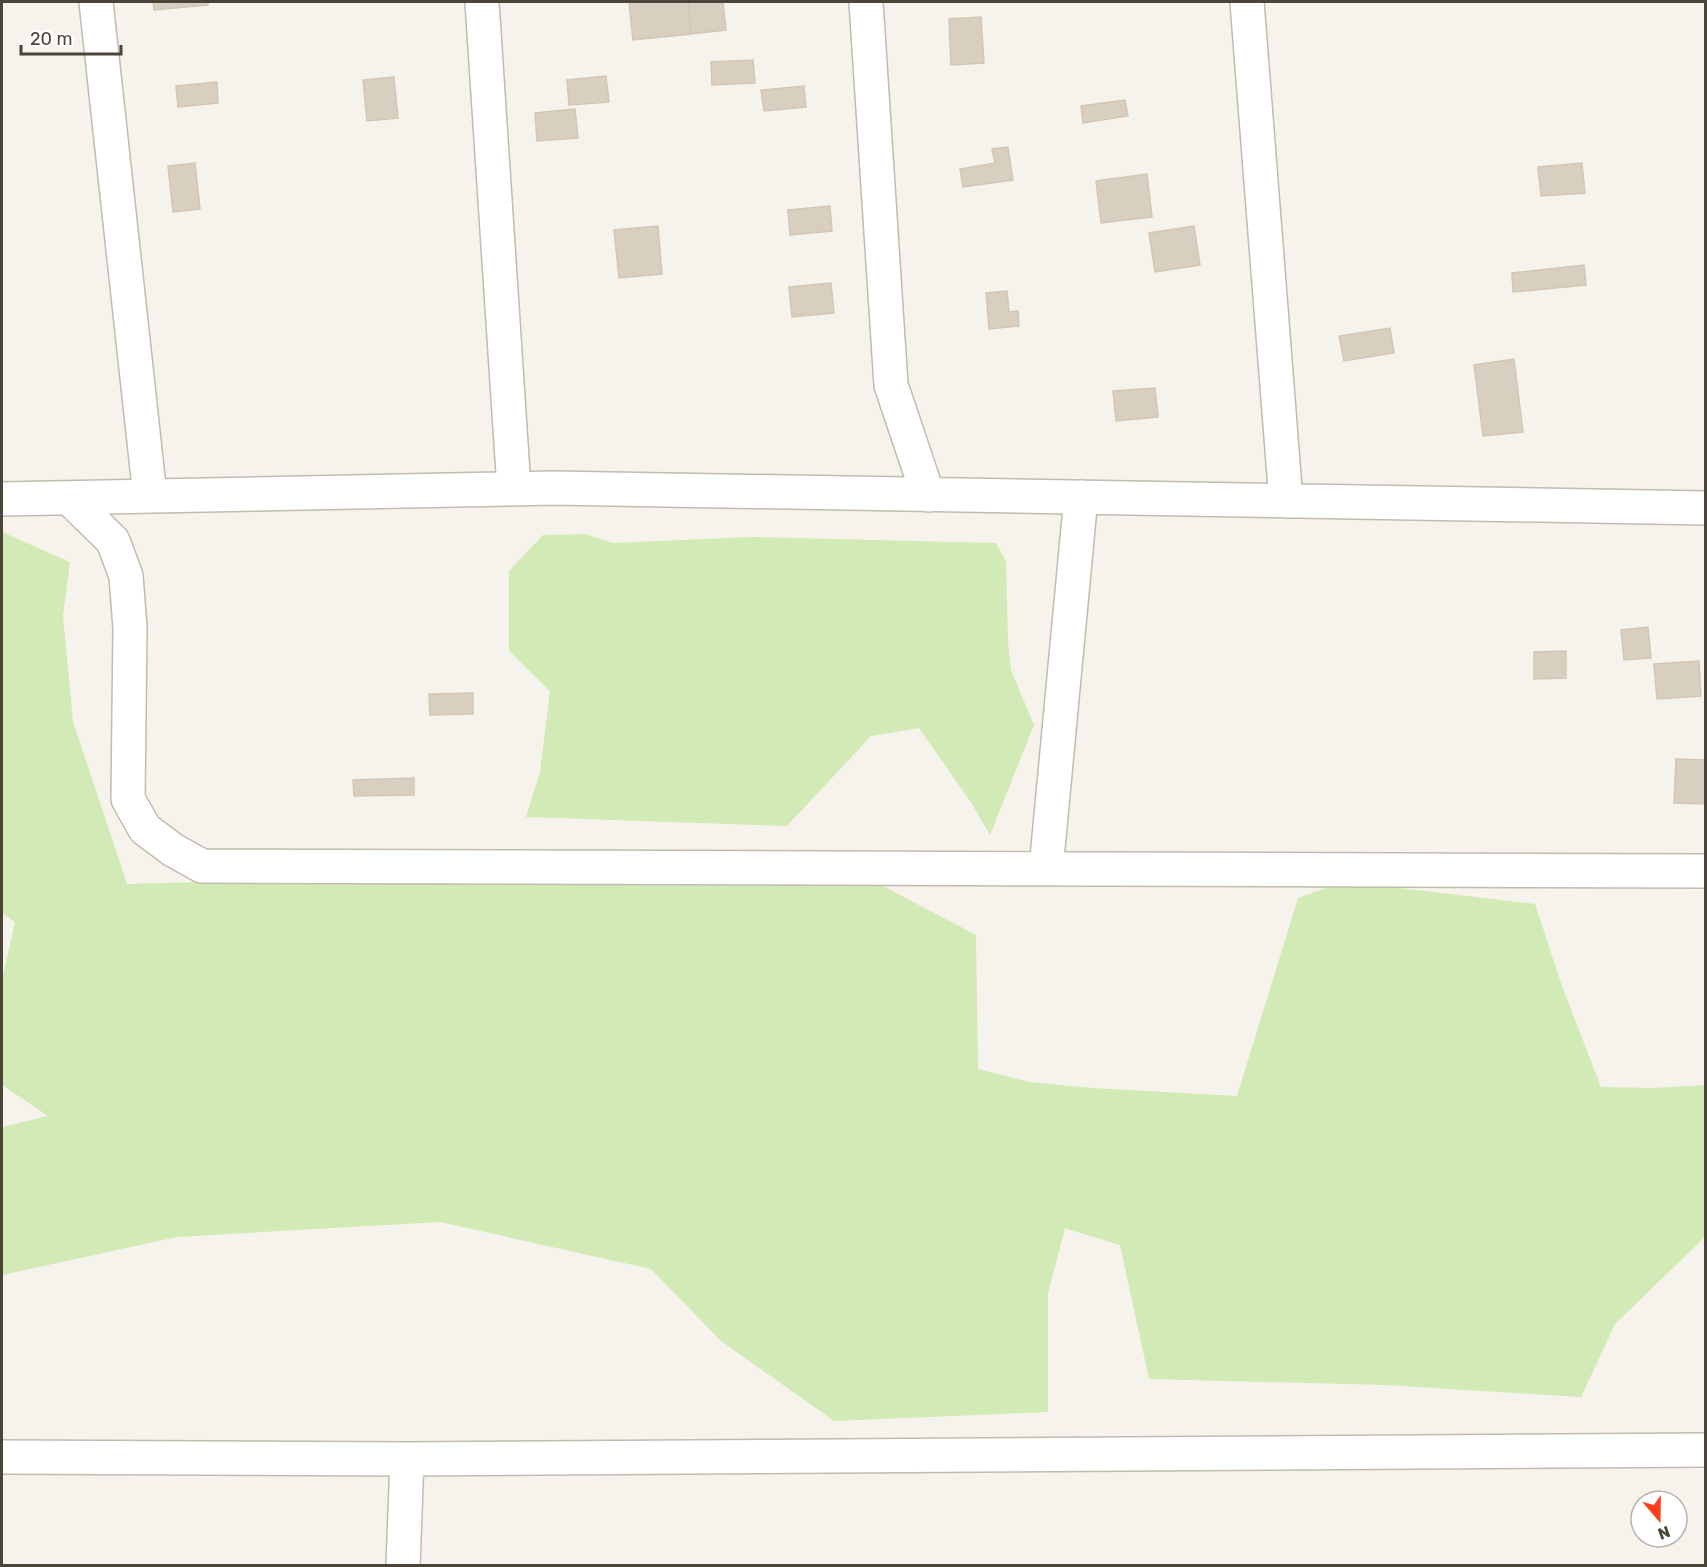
<svg xmlns="http://www.w3.org/2000/svg" width="1707" height="1567" viewBox="0 0 1707 1567" font-family="Rubik,sans-serif">
<style>
.green{fill:#d2eab5}
.building{fill:#d8cfc1;stroke:#d3c7b4;stroke-width:1.5}
.lines{fill:none;stroke-linecap:round;stroke-linejoin:round}
.minor-casing{stroke:#c2bbae;stroke-width:36}
.minor{stroke:#fff;stroke-width:33}
</style>
<rect width="100%" height="100%" fill="#f6f3ec"/>
<path class="green" d="M 2,532 L 70,562 L 63,616 L 73,722 L 127,884 L 843,865 L 976,935 L 978,1069 L 1029,1082 L 1092,1088 L 1237,1096 L 1298,898 L 1337,884 L 1392,887 L 1535,904 L 1563,989 L 1601,1087 L 1654,1088 L 1705,1085 L 1705,1237 L 1615,1324 L 1581,1397 L 1385,1385 L 1149,1379 L 1120,1245 L 1065,1228 L 1048,1294 L 1048,1412 L 834,1421 L 721,1341 L 651,1269 L 440,1222 L 177,1237 L 2,1275 L 2,1127 L 48,1116 L 2,1085 L 2,980 L 15,922 L 2,913 Z
M 585,534 L 612,543 L 751,537 L 996,543 L 1006,561 L 1008,642 L 1011,670 L 1034,725 L 990,835 L 972,804 L 919,728 L 871,736 L 787,826 L 526,817 L 540,772 L 550,691 L 509,651 L 509,571 L 543,535 Z"/>
<path class="building" d="M 153,2 L 208,2 L 208,5 L 154,10 Z
M 629,2 L 688,2 L 691,34 L 633,40 Z
M 688,2 L 723,2 L 726,30 L 691,34 Z
M 981,17 L 984,63 L 951,65 L 949,19 Z
M 753,60 L 755,83 L 712,85 L 711,62 Z
M 606,76 L 609,102 L 569,105 L 567,80 Z
M 394,77 L 398,118 L 367,121 L 363,80 Z
M 217,82 L 218,103 L 178,107 L 176,86 Z
M 804,86 L 806,107 L 764,111 L 761,90 Z
M 1125,100 L 1128,116 L 1083,123 L 1081,106 Z
M 575,109 L 578,138 L 537,141 L 535,113 Z
M 1008,147 L 1013,180 L 963,187 L 960,169 L 995,163 L 992,149 Z
M 195,163 L 200,209 L 173,212 L 168,166 Z
M 1582,163 L 1585,193 L 1541,196 L 1538,167 Z
M 1147,174 L 1152,217 L 1101,223 L 1096,181 Z
M 830,206 L 832,231 L 790,235 L 788,210 Z
M 658,226 L 662,274 L 619,278 L 614,230 Z
M 1194,226 L 1200,265 L 1155,272 L 1149,233 Z
M 1584,265 L 1586,285 L 1513,292 L 1512,273 Z
M 831,283 L 834,313 L 792,317 L 789,287 Z
M 1007,291 L 1009,312 L 1018,311 L 1019,326 L 989,329 L 986,293 Z
M 1390,328 L 1394,353 L 1344,361 L 1339,336 Z
M 1514,359 L 1523,432 L 1483,436 L 1474,365 Z
M 1155,388 L 1158,417 L 1116,421 L 1113,391 Z
M 1648,627 L 1651,658 L 1624,660 L 1621,630 Z
M 1566,651 L 1566,678 L 1534,679 L 1534,652 Z
M 1699,661 L 1701,696 L 1657,699 L 1654,664 Z
M 473,693 L 473,714 L 430,715 L 429,694 Z
M 1676,759 L 1706,760 L 1706,804 L 1674,803 Z
M 414,778 L 414,795 L 354,796 L 353,780 Z"/>
<g class="lines">
<defs>
<path id="minor" d="M 96,2 L 150,496
M 482,2 L 514,489
M 866,2 L 891,385 L 928,495
M 1247,2 L 1286,501
M 69,498 L 113,541 L 126,576 L 130,628 L 128,799 L 145,829 L 173,850 L 202,866 L 1706,871
M 2,499 L 554,488 L 1706,508
M 1046,869 L 1081,497
M 2,1457 L 407,1459 L 403,1566
M 407,1459 L 1706,1450"/>
</defs>
<use href="#minor" class="minor-casing"/>
<use href="#minor" class="minor"/>
</g>
<rect width="1707" height="1567" fill="none" stroke="#4b4439" stroke-width="6"/>
<g transform="translate(1659 1519) rotate(160)"><circle r="28" fill="#ffffff" stroke="#b7b4b0" stroke-width="1.5"/>
<path d="M0-4.5L10 22L0 15L-10 22Z" fill="#fc3f1d"/>
<text y="-9" font-size="16" font-weight="bold" text-anchor="middle" fill="#4b4439">N</text>
</g>
<path d="M21 45v9h100v-9" fill="none" stroke="#4b4439" stroke-width="3"/>
<text x="30" y="45" font-size="18" fill="#4b4439" stroke="#ffffff" stroke-width="4.5" paint-order="stroke">20 m</text>
</svg>
